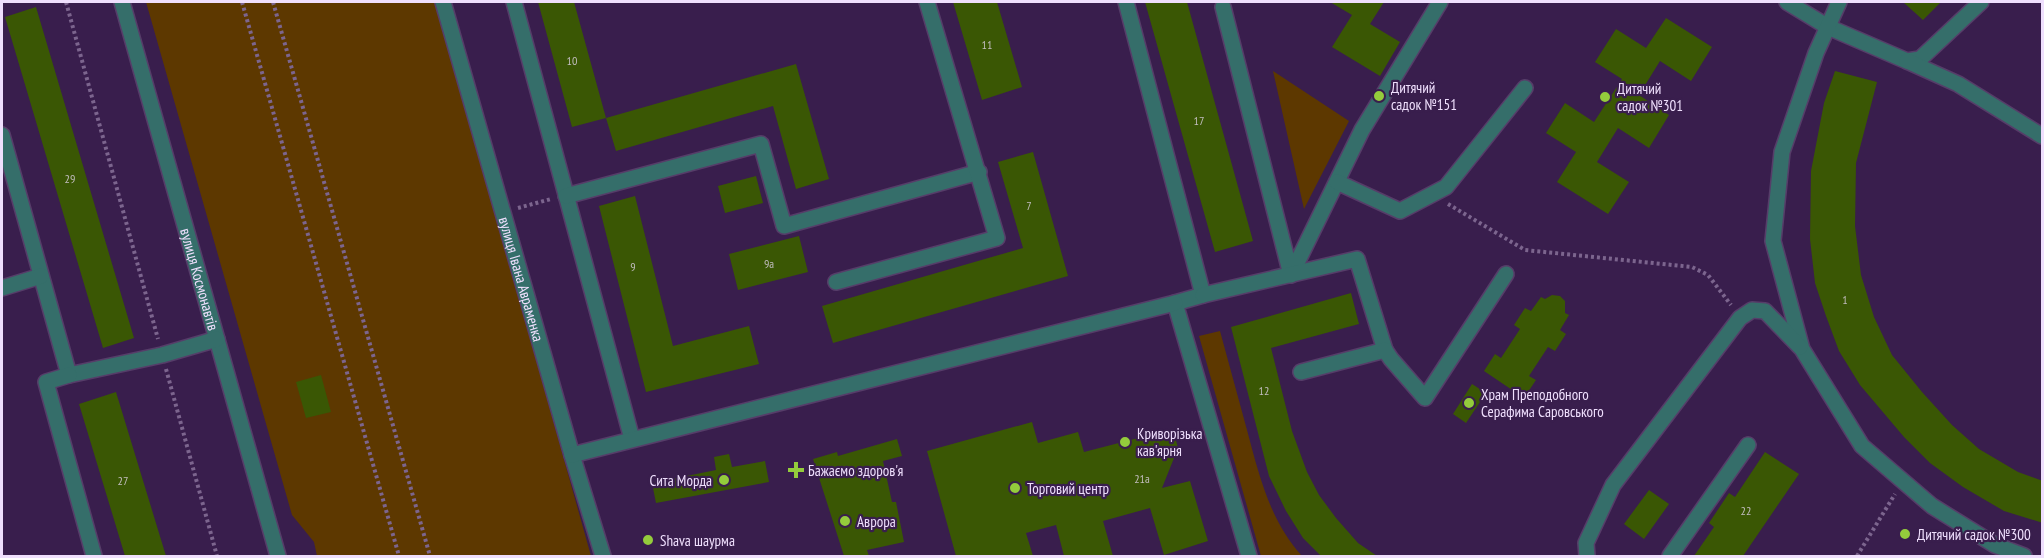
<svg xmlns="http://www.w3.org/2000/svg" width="2044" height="558" viewBox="0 0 2044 558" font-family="'PT Sans Narrow',sans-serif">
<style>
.green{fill:#5d3800}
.building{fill:#3a5704}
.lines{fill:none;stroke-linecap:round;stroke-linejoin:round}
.minor-casing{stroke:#563d69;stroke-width:18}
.path{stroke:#7c658e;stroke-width:4;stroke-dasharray:3 3;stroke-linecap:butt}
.minor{stroke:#356e6a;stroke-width:15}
.poi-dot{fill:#94cc3c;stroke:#391e4d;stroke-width:2}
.labels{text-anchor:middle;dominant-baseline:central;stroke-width:4.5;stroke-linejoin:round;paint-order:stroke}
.number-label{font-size:12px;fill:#c2bdbf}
.poi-label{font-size:15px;fill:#efdffd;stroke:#391e4d;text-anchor:start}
.street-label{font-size:15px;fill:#efdffd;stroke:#391e4d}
</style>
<rect width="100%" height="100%" fill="#391e4d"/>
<path class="green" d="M 146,2 L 436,2 L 591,556 L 317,556 L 314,542 L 292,515 Z
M 1273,71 L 1349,121 L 1304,209 Z
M 1220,331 C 1229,364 1238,397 1247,430 C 1259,475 1270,521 1302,556 L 1261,556 L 1199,336 Z"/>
<path class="building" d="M 538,2 L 574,2 L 606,118 L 572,127 Z
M 953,2 L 997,2 L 1022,87 L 982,100 Z
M 1145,2 L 1187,2 L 1253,241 L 1215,252 Z
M 1330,2 L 1384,2 L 1370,24 L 1400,42 L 1380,76 L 1332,47 L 1352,15 Z
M 1903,2 L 1941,2 L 1923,20 Z
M 36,7 L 134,338 L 103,348 L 5,17 Z
M 1666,18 L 1712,47 L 1691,81 L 1660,61 L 1639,95 L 1669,115 L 1649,148 L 1618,128 L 1597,162 L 1629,182 L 1608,214 L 1557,182 L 1576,152 L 1546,133 L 1565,103 L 1594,122 L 1622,79 L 1595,62 L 1616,29 L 1646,48 Z
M 796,64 L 829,179 L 796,189 L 773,106 L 616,151 L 606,118 Z
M 1835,71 L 1877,82 L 1856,163 L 1855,226 L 1861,275 L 1874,317 L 1892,355 L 1922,392 L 1952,425 L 1979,449 L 2018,472 L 2043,481 L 2043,523 L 2004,511 L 1963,487 L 1930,463 L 1904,437 L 1860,385 L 1839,351 L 1826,316 L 1815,283 L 1810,239 L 1811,171 L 1824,103 Z
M 1033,152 L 1068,276 L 833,343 L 822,306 L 1023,248 L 998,162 Z
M 756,176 L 763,203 L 725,213 L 718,186 Z
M 635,196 L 673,346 L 749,326 L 759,364 L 646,392 L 599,206 Z
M 799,236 L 808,272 L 738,290 L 729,254 Z
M 1351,293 L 1359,324 L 1271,348 L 1292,431 L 1307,472 L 1319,495 L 1336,518 L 1358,543 L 1377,556 L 1321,556 L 1303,538 L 1286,511 L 1269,476 L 1231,327 Z
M 1552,295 L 1560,296 L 1565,301 L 1565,313 L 1569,315 L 1560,330 L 1566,334 L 1555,351 L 1548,347 L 1529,376 L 1536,380 L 1524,398 L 1484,371 L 1495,354 L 1501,358 L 1520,329 L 1514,325 L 1525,308 L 1531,311 L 1541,297 L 1545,299 Z
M 321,375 L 331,412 L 306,418 L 296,382 Z
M 1472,384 L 1486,393 L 1466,423 L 1453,414 Z
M 116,392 L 166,556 L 125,556 L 79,404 Z
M 1032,422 L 1038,443 L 1078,432 L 1084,452 L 1173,429 L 1178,448 L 1162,488 L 1190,481 L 1208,541 L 1164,555 L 1150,508 L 1103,521 L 1113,556 L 1064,556 L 1056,525 L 1026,533 L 1033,556 L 956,556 L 927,451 Z
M 897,439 L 902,456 L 883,461 L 892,502 L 896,502 L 904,542 L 867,550 L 869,556 L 844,556 L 813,459 L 837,452 L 838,456 Z
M 1765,452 L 1799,474 L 1743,556 L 1694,556 L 1714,527 L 1709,523 L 1729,493 L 1735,497 Z
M 729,454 L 732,467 L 765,461 L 769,482 L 656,503 L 652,483 L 716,470 L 714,457 Z
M 1649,490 L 1669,504 L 1644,539 L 1624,524 Z"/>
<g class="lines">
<defs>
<g id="minor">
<path id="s1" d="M 122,2 L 278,556"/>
<path id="s2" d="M 443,2 L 572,455 L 603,556"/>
<path d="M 514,2 L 632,439"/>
<path d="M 1126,2 L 1203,295 L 1175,303 L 1249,556"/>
<path d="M 1787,2 L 1828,27 L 1907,61 L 1920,59 L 1981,2"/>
<path d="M 1839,2 L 1816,53 L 1782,152 L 1773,241 L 1802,349 L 1862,446 L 1932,506 L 1995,545 L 2024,556"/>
<path d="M 1223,7 L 1291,275 L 1362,130 L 1440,2"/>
<path d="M 1907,61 L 1958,84 L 2042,136"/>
<path d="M 2,135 L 69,375 L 162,355 L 217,339"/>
<path d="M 1337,182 L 1400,211 L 1446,187 L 1525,88"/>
<path d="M 566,196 L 761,144 L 784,226 L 979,172"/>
<path d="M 836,282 L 997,238 L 927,2"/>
<path d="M 2,288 L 41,276"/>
<path d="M 1203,295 L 1357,259 L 1385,350 L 1301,372"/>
<path d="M 1385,350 L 1391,359 L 1425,398 L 1506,274"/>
<path d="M 69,375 L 46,382 L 94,556"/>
<path d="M 572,455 L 1175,303"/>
<path d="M 1587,556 L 1586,543 L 1613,485 L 1740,318 L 1752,310 L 1765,311 L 1800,347"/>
<path d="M 1670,556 L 1748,445"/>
</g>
</defs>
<use href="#minor" class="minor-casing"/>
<path class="path" d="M 66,2 L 158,339
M 242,2 L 399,556
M 273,2 L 430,556
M 1448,204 L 1525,250 L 1692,267 L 1708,275 L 1731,305
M 518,208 L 551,199
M 166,369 L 217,556
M 1857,556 L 1895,494"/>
<use href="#minor" class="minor"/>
</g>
<g class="poi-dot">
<circle cx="1379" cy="96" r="6"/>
<circle cx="1605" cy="97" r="6"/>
<circle cx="1469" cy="403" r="6"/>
<circle cx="1125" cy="442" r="6"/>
<path d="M793 461h6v6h6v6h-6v6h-6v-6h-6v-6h6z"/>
<circle cx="724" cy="480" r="6"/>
<circle cx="1015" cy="488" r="6"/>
<circle cx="845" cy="521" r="6"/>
<circle cx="1905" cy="534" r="6"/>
<circle cx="648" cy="540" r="6"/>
</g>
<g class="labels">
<g class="number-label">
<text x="987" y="44">11</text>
<text x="572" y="60">10</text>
<text x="1199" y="120">17</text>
<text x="70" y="178">29</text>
<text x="1029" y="205">7</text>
<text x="769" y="263">9а</text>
<text x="633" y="266">9</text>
<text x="1845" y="299">1</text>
<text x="1264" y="390">12</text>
<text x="1142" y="478">21а</text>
<text x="123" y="480">27</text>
<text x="1746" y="510">22</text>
</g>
<g class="poi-label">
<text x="1391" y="87">Дитячий<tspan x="1391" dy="17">садок №151</tspan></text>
<text x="1617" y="88">Дитячий<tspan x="1617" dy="17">садок №301</tspan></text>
<text x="1481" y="394">Храм Преподобного<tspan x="1481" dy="17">Серафима Саровського</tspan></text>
<text x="1137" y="433">Криворізька<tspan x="1137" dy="17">кав'ярня</tspan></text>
<text x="808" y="470">Бажаємо здоров'я</text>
<text x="712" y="480" text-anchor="end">Сита Морда</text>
<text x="1027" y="488">Торговий центр</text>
<text x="857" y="521">Аврора</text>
<text x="1917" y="534">Дитячий садок №300</text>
<text x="660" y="540">Shava шаурма</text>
</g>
<g class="street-label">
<text stroke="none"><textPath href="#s1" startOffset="288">вулиця Космонавтів</textPath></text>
<text stroke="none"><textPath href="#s2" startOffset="288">вулиця Івана Авраменка</textPath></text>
</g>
</g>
<rect width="2044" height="558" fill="none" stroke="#efdffd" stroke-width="6"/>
</svg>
